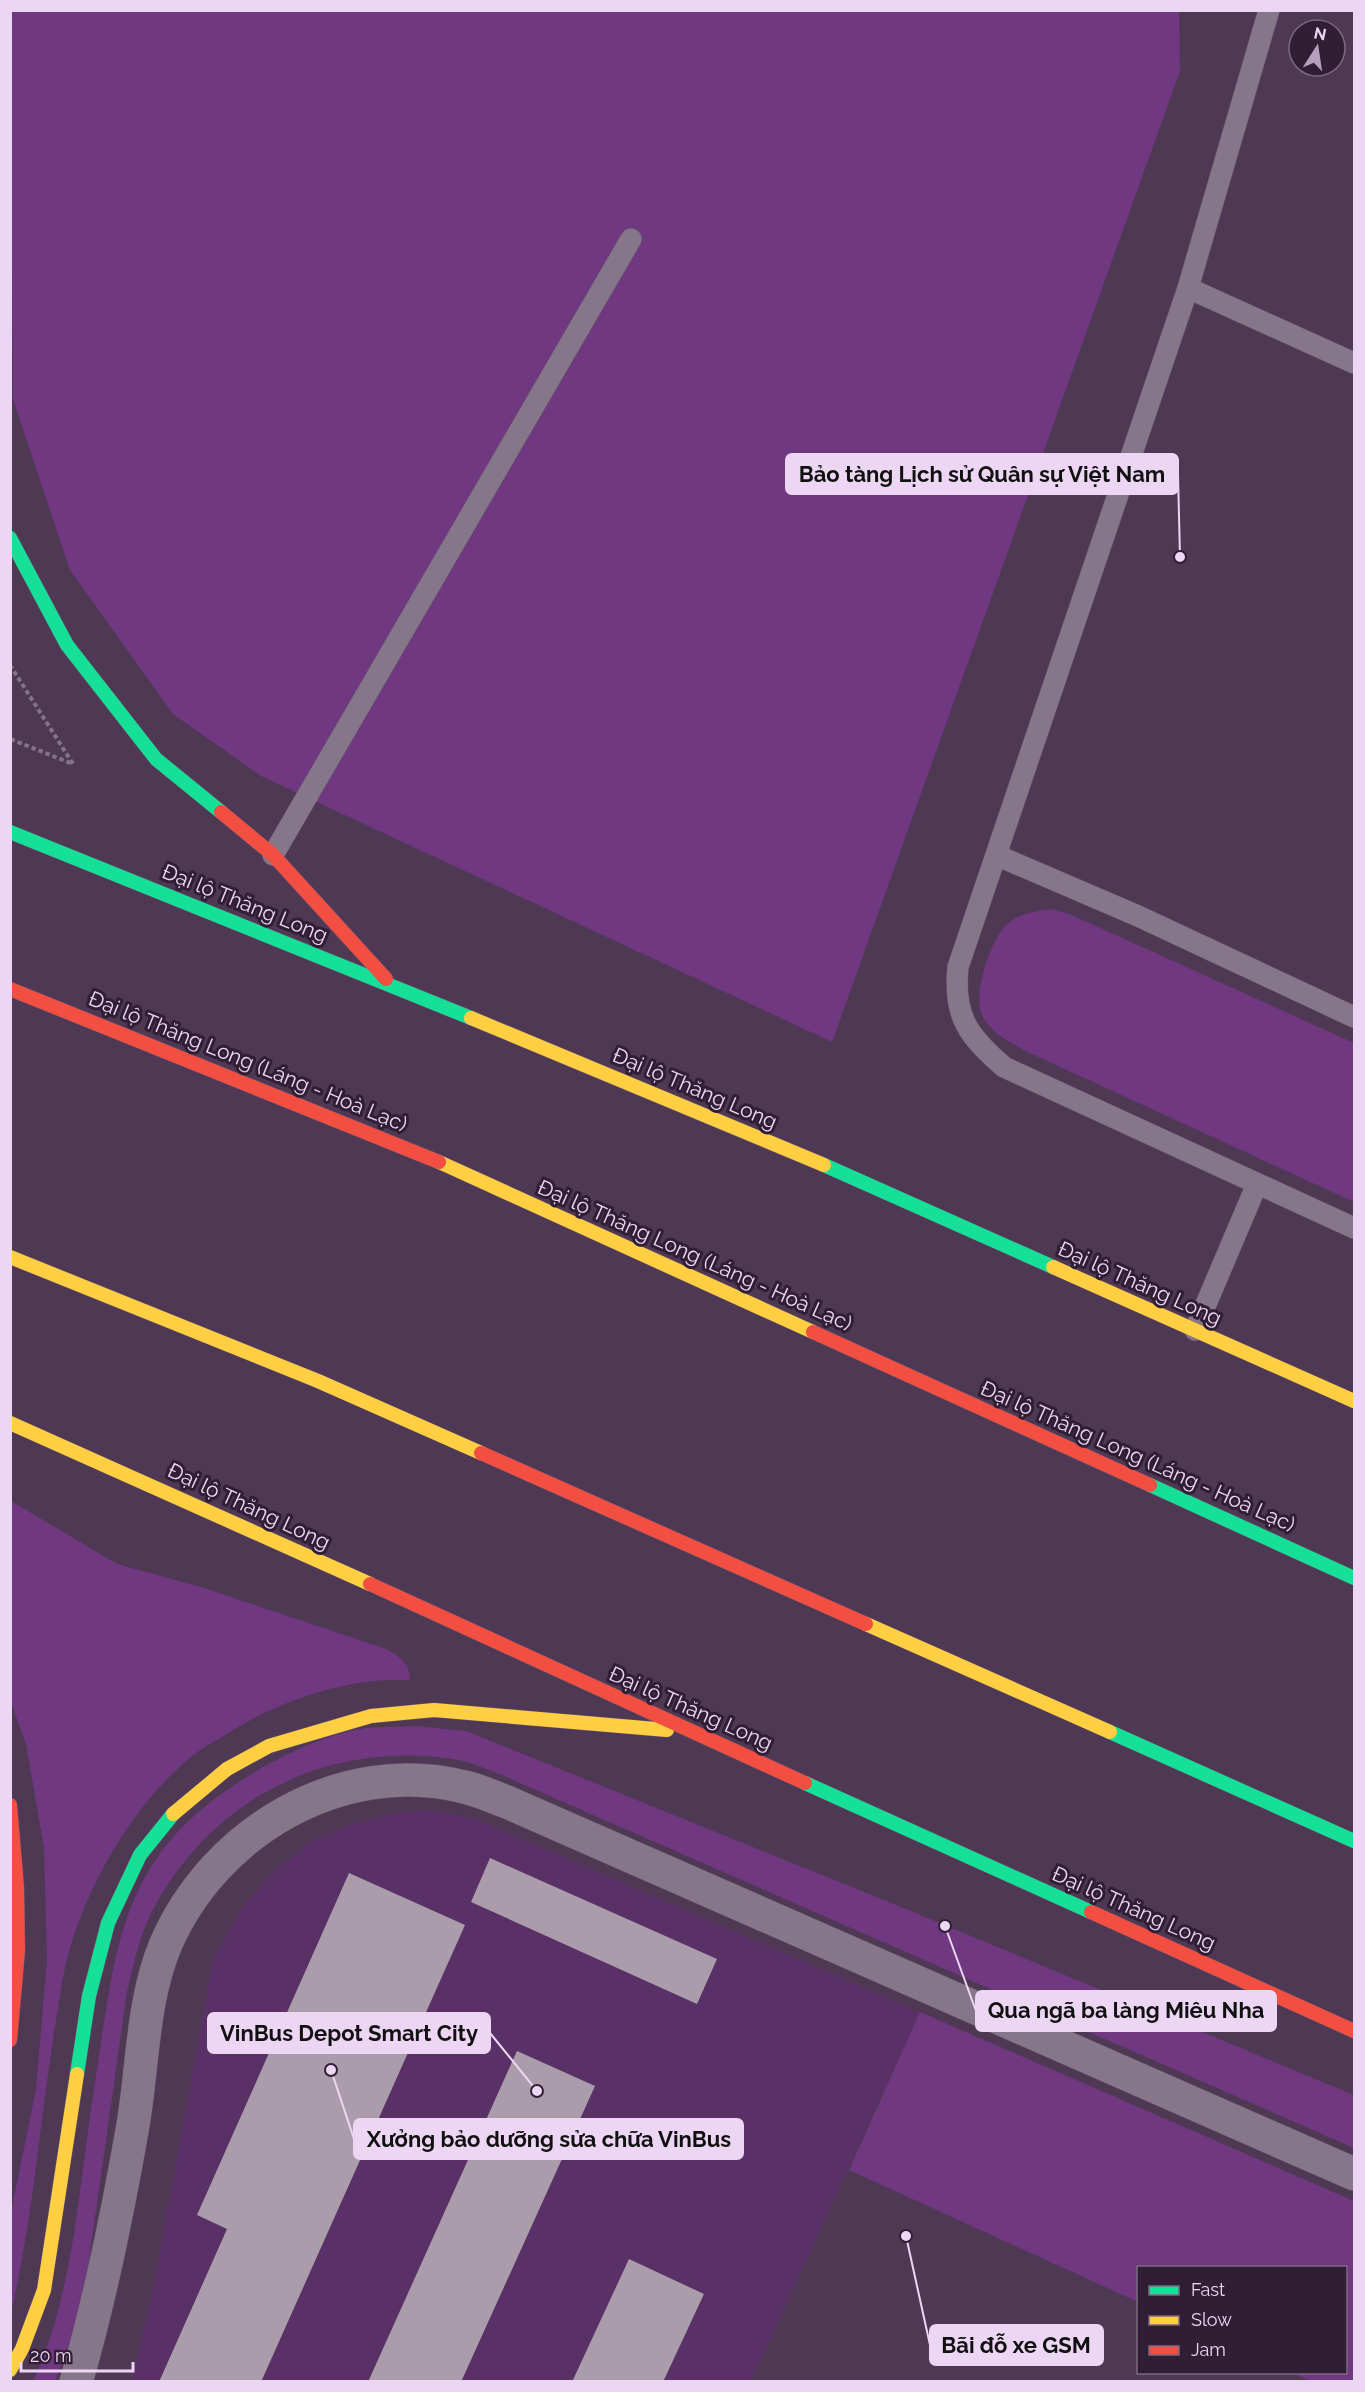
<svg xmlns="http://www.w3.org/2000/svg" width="1365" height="2392" viewBox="0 0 1365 2392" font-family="Raleway,sans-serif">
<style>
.built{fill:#5a3166}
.green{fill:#703880}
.building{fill:#aa9cab}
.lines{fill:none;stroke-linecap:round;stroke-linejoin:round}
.lane-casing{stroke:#67556d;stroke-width:22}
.street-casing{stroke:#67556d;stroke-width:34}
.fast-casing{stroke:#67556d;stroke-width:15}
.slow-casing{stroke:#67556d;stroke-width:15}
.jam-casing{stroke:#67556d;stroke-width:15}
.path{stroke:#827386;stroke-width:4;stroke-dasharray:4.5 3;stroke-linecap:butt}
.lane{stroke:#86768a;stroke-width:21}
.street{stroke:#86768a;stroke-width:33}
.fast{stroke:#16e098;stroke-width:14}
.slow{stroke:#ffcf43;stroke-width:14}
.jam{stroke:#f24e42;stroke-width:14}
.labels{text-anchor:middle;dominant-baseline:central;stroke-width:6;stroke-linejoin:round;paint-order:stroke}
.street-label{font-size:21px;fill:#edd6f4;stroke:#301e35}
.leader{fill:none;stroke:#edd6f4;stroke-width:2}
.callout-dot{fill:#edd6f4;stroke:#301e35;stroke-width:2}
.callout{fill:#edd6f4;stroke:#edd6f4;stroke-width:2}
.callout-label{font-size:22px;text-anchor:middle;font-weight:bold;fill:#111}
</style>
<rect width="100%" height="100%" fill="#4e3854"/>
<path class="built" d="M 435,1810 L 476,1819 L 920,2012 L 751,2381 L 132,2382 L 155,2279 L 213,1959 L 244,1904 L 277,1869 L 312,1841 L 349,1825 L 395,1813 Z"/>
<path class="green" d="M 10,11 L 1179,11 L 1180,71 L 832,1042 L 261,776 L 173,714 L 70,570 L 13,399 Z
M 1051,909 L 1067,913 L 1354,1043 L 1354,1202 L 1032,1054 C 1013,1044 992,1035 982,1015 C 972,994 992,933 1011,921 C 1023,913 1037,911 1051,909 Z
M 11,1501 L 117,1564 L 201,1587 L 386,1649 C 400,1657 410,1663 410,1680 C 349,1677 281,1700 230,1732 C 217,1740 203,1747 191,1757 C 132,1805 84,1890 66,1963 C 61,1984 59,2005 55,2026 C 40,2121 33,2218 11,2313 L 11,2212 L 36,2089 L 47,1960 L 44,1848 L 26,1744 L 11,1703 Z
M 417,1726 L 466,1731 L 884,1900 L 1354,2095 L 1354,2148 L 497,1773 C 483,1768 468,1761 453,1759 C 330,1741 216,1795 155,1906 C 140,1932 134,1963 127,1992 L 86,2281 L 77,2323 L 55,2381 L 33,2382 C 65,2311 74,2237 84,2161 C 89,2119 96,2078 102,2036 C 111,1978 119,1918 151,1867 C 174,1830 206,1803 242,1780 C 276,1758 327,1733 367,1728 C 383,1726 401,1727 417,1726 Z
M 920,2012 L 1354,2201 L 1354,2381 L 1311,2381 L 1292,2373 L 1346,2372 L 1346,2268 L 1138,2268 L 1138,2302 L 849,2170 Z"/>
<path class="building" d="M 490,1858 L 717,1959 L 697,2004 L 471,1902 Z
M 349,1873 L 465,1925 L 261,2382 L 159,2382 L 227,2229 L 197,2215 Z
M 517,2051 L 595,2086 L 461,2382 L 368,2382 Z
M 629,2259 L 704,2294 L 663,2382 L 572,2382 Z"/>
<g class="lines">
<defs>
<path id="lane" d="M 1269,10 L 1188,288 L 958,967 C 953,1016 968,1036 1004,1067 L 1354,1228
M 1188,288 L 1354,363
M 273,855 L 631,239
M 996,855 L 1138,916 L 1354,1017
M 1195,1330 L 1257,1184"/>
<path id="street" d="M 76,2382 C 101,2297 118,2211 133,2125 C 143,2066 142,2002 165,1946 C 213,1833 340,1756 464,1787 C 479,1790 493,1797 507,1802 L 1354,2174"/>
<path id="fast" d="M 10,538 L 67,645 L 156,759 L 221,812
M 10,832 L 471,1018
M 824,1165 L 1053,1267
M 1150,1485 L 1354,1578
M 1110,1732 L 1354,1841
M 805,1783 L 1091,1912
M 77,2074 L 89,1996 L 108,1923 L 140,1855 L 173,1814"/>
<path id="slow" d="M 471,1018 L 824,1165
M 439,1162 L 813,1332
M 10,1257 L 318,1381 L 481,1453
M 1053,1267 L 1354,1401
M 10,1423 L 370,1584
M 866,1624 L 1110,1732
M 173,1814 L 227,1769 L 269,1746 L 371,1716 L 434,1710 L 667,1730
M 10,2370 L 22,2349 L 44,2290 L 77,2074"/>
<path id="jam" d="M 221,812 L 273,855 L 386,979
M 10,989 L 439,1162
M 813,1332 L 1150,1485
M 481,1453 L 866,1624
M 370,1584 L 805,1783
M 10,1805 L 17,1888 L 18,1950 L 10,2040
M 1091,1912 L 1354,2031"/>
</defs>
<use href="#lane" class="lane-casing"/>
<use href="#street" class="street-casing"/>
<use href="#fast" class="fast-casing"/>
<use href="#slow" class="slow-casing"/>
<use href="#jam" class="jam-casing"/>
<path class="path" d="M 10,665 L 73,764 L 10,739"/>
<use href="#lane" class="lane"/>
<use href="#street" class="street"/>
<use href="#fast" class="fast"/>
<use href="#slow" class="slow"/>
<use href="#jam" class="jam"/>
</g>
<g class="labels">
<g class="street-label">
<text transform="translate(245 903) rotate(22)">Đại lộ Thăng Long</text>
<text transform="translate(248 1061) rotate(22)">Đại lộ Thăng Long (Láng - Hoà Lạc)</text>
<text transform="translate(695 1088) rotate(23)">Đại lộ Thăng Long</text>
<text transform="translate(695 1255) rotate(24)">Đại lộ Thăng Long (Láng - Hoà Lạc)</text>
<text transform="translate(1140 1283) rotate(24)">Đại lộ Thăng Long</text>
<text transform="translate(1138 1456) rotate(24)">Đại lộ Thăng Long (Láng - Hoà Lạc)</text>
<text transform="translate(249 1506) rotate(25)">Đại lộ Thăng Long</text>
<text transform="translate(691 1708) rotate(24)">Đại lộ Thăng Long</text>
<text transform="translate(1134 1908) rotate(24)">Đại lộ Thăng Long</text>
</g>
</g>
<path class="leader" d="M1180 557L1178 474M945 1926L976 2011M537 2091L490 2033M331 2070L354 2139M906 2236L930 2345"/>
<g class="callout-dot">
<circle cx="1180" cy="557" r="6"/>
<circle cx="945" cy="1926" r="6"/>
<circle cx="537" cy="2091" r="6"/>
<circle cx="331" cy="2070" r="6"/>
<circle cx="906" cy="2236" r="6"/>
</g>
<g class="callout">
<rect x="786" y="454" width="392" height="40" rx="6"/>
<rect x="976" y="1991" width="300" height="40" rx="6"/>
<rect x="208" y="2013" width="282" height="40" rx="6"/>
<rect x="354" y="2119" width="389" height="40" rx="6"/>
<rect x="930" y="2325" width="173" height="40" rx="6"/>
</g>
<g class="callout-label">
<text x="982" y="482">Bảo tàng Lịch sử Quân sự Việt Nam</text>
<text x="1126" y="2018">Qua ngã ba làng Miêu Nha</text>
<text x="349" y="2041">VinBus Depot Smart City</text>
<text x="549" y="2147">Xưởng bảo dưỡng sửa chữa VinBus</text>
<text x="1016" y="2353">Bãi đỗ xe GSM</text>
</g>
<rect width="1365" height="2392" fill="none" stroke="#edd6f4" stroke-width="24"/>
<rect x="1137" y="2266" width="210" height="108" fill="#301e35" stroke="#7c6881" stroke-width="1.5"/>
<rect x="1149" y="2286" width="30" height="9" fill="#16e098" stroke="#7c6881" stroke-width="1.5"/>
<text x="1191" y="2296" font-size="18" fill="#edd6f4">Fast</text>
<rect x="1149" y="2316" width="30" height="9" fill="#ffcf43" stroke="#7c6881" stroke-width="1.5"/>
<text x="1191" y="2326" font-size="18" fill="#edd6f4">Slow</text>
<rect x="1149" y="2346" width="30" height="9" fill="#f24e42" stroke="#7c6881" stroke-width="1.5"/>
<text x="1191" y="2356" font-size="18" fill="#edd6f4">Jam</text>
<g transform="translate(1317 48) rotate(12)"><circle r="28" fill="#301e35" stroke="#7c6881" stroke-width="1.5"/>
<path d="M0-4.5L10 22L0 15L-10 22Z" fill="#b59fbc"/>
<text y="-9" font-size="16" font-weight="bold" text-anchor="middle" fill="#edd6f4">N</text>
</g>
<path d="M21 2362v9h112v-9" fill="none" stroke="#edd6f4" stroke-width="3"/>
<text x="30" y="2362" font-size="18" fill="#edd6f4" stroke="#301e35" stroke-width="4.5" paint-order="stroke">20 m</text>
</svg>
